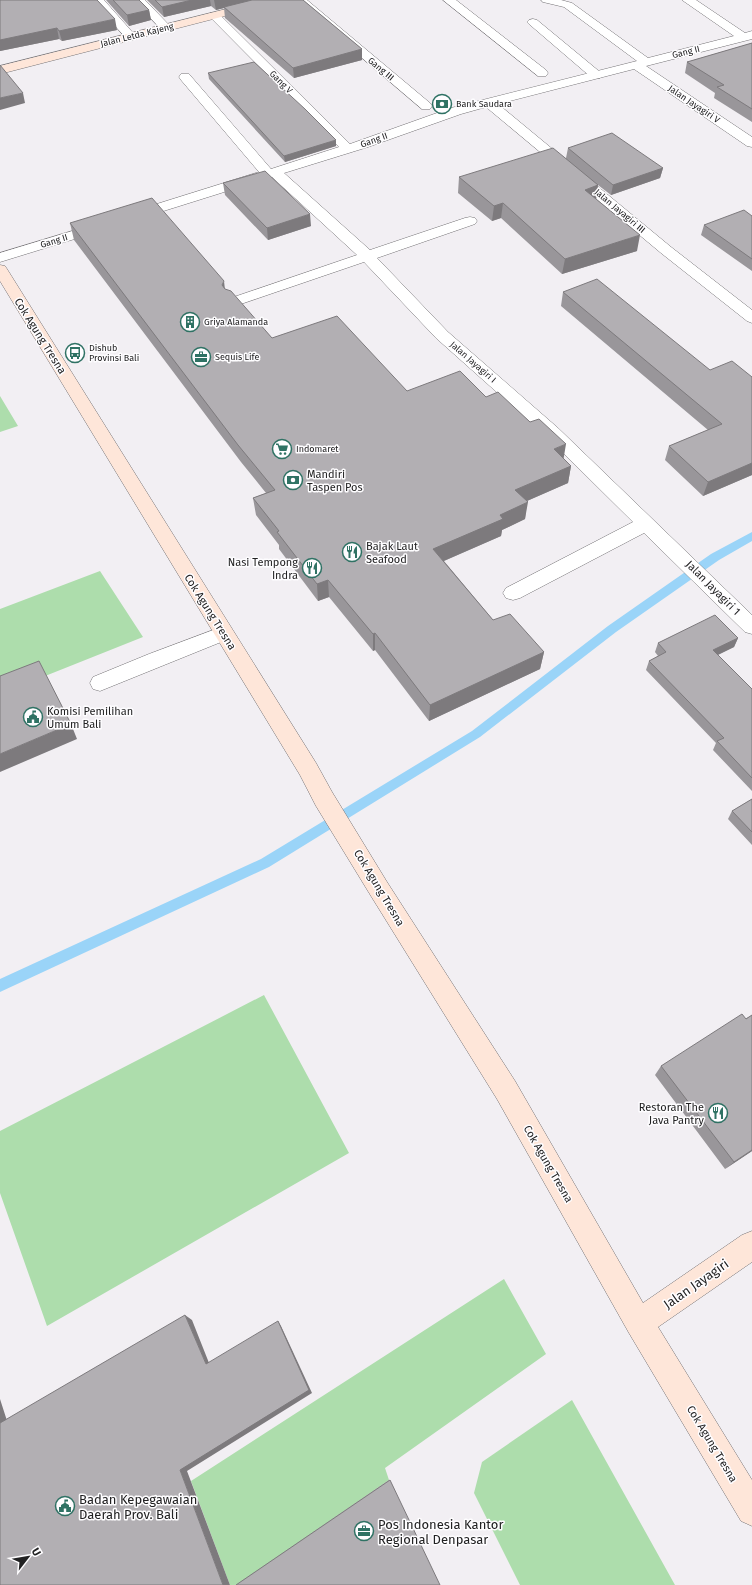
<svg xmlns="http://www.w3.org/2000/svg" width="752" height="1585" viewBox="0 0 752 1585" font-family="'Fira Sans',sans-serif">
<style>
.green{fill:#adddac}
.lines{fill:none;stroke-linecap:round;stroke-linejoin:round}
.stream{fill:#9ad4f8;fill-rule:evenodd}
.lane-casing{stroke:#747275;stroke-width:1}
.street-casing{stroke:#747275;stroke-width:1}
.secondary-casing{stroke:#747275;stroke-width:1}
.lane{fill:#fff;fill-rule:evenodd}
.street{fill:#fff;fill-rule:evenodd}
.secondary{fill:#fee6d9;fill-rule:evenodd}
.wall{fill:#99969a}
.shaded-wall{fill:#7d7a7d}
.building{fill:#b2afb3;stroke:#7d7a7d}
.labels{text-anchor:middle;dominant-baseline:central;stroke-width:3;stroke-linejoin:round;paint-order:stroke}
.far-street-label{font-size:9px;fill:#212122;stroke:#fefdff}
.far-poi-label{font-size:9px;fill:#212122;stroke:#fefdff;text-anchor:start}
.street-label{font-size:11px;fill:#212122;stroke:#fefdff}
.poi-label{font-size:11px;fill:#212122;stroke:#fefdff;text-anchor:start}
.near-street-label{font-size:13px;fill:#212122;stroke:#fefdff}
.near-poi-label{font-size:13px;fill:#212122;stroke:#fefdff;text-anchor:start}
</style>
<rect width="100%" height="100%" fill="#f2eff3"/>
<path class="green" d="M 0,396 L 18,426 L 0,432 Z
M 100,571 L 143,637 L 0,694 L 0,609 Z
M 264,995 L 349,1153 L 47,1326 L 0,1193 L 0,1131 Z
M 504,1279 L 546,1354 L 385,1468 L 389,1480 L 237,1585 L 230,1585 L 191,1481 Z
M 572,1400 L 675,1585 L 520,1585 L 474,1493 L 482,1462 Z"/>
<g class="lines">
<path class="stream" d="M 752,532 L 752,541 L 719,560 L 616,632 L 480,737 L 269,867 L 0,992 L 0,979 L 261,859 L 472,731 L 608,626 L 711,554 Z"/>
<defs>
<path id="lane" d="M 533,19 L 537,20 L 600,72 L 602,75 L 600,78 L 592,78 L 529,24 L 527,22 L 529,20 Z
M 224,626 L 231,628 L 234,633 L 231,638 L 100,691 L 93,689 L 90,683 L 93,677 L 149,654 Z"/>
<path id="street" d="M 92,0 L 104,0 L 134,34 L 136,36 L 134,38 L 126,38 Z
M 133,0 L 145,0 L 169,25 L 171,27 L 169,29 L 161,29 Z
M 294,0 L 307,0 L 430,103 L 432,106 L 430,109 L 422,109 Z
M 443,0 L 456,0 L 546,70 L 548,73 L 546,76 L 538,76 Z
M 541,0 L 561,0 L 572,3 L 648,58 L 734,36 L 682,0 L 696,0 L 745,33 L 752,31 L 752,39 L 646,66 L 752,137 L 752,147 L 747,146 L 634,69 L 498,104 L 671,247 L 752,310 L 752,323 L 747,321 L 661,253 L 486,107 L 461,114 L 368,147 L 284,173 L 370,250 L 465,218 L 470,217 L 475,218 L 477,221 L 475,224 L 377,258 L 448,332 L 558,428 L 752,615 L 752,634 L 745,632 L 644,533 L 520,598 L 513,600 L 506,598 L 503,593 L 506,588 L 633,522 L 546,436 L 436,338 L 364,262 L 238,305 L 233,307 L 228,305 L 225,302 L 228,299 L 357,255 L 272,177 L 138,219 L 133,220 L 128,219 L 126,216 L 128,213 L 259,172 L 181,80 L 179,77 L 181,74 L 189,74 L 271,169 L 339,147 L 210,17 L 208,15 L 210,13 L 218,13 L 350,144 L 451,108 L 637,61 L 564,7 L 543,2 Z
M 102,222 L 107,223 L 109,226 L 107,229 L 0,262 L 0,253 Z"/>
<path id="secondary" d="M 262,0 L 281,0 L 279,2 L 0,74 L 0,66 Z
M 0,265 L 5,266 L 7,269 L 316,763 L 332,792 L 387,882 L 515,1081 L 643,1303 L 742,1235 L 752,1231 L 752,1262 L 658,1327 L 752,1480 L 752,1526 L 741,1521 L 629,1333 L 497,1099 L 371,896 L 316,806 L 300,775 L 0,281 Z"/>
</defs>
<use href="#lane" class="lane-casing"/>
<use href="#street" class="street-casing"/>
<use href="#secondary" class="secondary-casing"/>
<use href="#lane" class="lane"/>
<use href="#street" class="street"/>
<use href="#secondary" class="secondary"/>
</g>
<path class="wall" d="M 0,0 L 117,30 L 62,41 L 59,39 L 0,51 Z
M 106,0 L 139,0 L 149,10 L 151,20 L 129,26 Z
M 147,0 L 303,0 L 362,49 L 362,60 L 294,78 L 225,18 L 224,8 L 216,10 L 211,6 L 164,17 Z
M 752,43 L 752,122 L 714,98 L 715,93 L 685,73 L 687,62 Z
M 208,73 L 336,146 L 285,162 L 209,79 Z
M 568,148 L 663,168 L 660,178 L 611,195 L 598,185 L 596,199 L 637,251 L 562,274 L 501,218 L 492,221 L 458,193 L 459,177 L 566,158 Z
M 223,183 L 311,226 L 268,240 L 225,195 Z
M 752,216 L 752,271 L 701,235 L 704,225 Z
M 70,223 L 224,288 L 272,338 L 407,391 L 486,397 L 564,459 L 571,466 L 568,483 L 527,501 L 525,519 L 502,530 L 501,536 L 444,561 L 493,620 L 544,652 L 540,669 L 429,721 L 375,650 L 373,651 L 329,597 L 318,601 L 279,549 L 279,545 L 256,515 L 253,498 L 266,493 L 241,462 L 74,240 Z
M 563,292 L 710,370 L 752,377 L 752,475 L 703,496 L 665,460 L 669,446 L 708,430 L 561,306 Z
M 738,638 L 734,647 L 718,655 L 752,689 L 752,791 L 713,750 L 716,743 L 646,670 L 649,661 L 658,656 L 655,652 L 658,643 Z
M 752,799 L 752,845 L 728,819 L 732,811 Z
M 752,1015 L 752,1151 L 725,1169 L 655,1075 L 661,1066 Z
M 389,1480 L 390,1480 L 236,1585 L 240,1582 Z"/>
<path class="shaded-wall" d="M 192,0 L 210,0 L 211,6 L 164,17 L 162,7 Z
M 214,0 L 256,0 L 224,7 L 224,8 L 216,10 Z
M 149,10 L 151,20 L 129,26 L 127,15 Z
M 115,19 L 117,30 L 62,41 L 59,31 Z
M 57,28 L 59,39 L 0,51 L 0,40 Z
M 362,49 L 362,60 L 294,78 L 293,68 Z
M 23,93 L 25,103 L 0,110 L 0,98 Z
M 336,140 L 336,146 L 285,162 L 284,156 Z
M 663,168 L 660,178 L 611,195 L 613,185 Z
M 598,185 L 596,201 L 585,190 Z
M 503,203 L 501,218 L 492,221 L 494,206 Z
M 310,214 L 311,226 L 268,240 L 267,228 Z
M 640,235 L 637,251 L 562,274 L 565,259 Z
M 224,281 L 226,299 L 222,285 Z
M 566,444 L 563,462 L 554,449 Z
M 752,463 L 752,475 L 703,496 L 708,482 Z
M 571,466 L 568,483 L 513,507 L 515,490 Z
M 528,502 L 525,519 L 502,530 L 501,536 L 432,566 L 433,549 L 500,515 Z
M 328,580 L 329,597 L 318,601 L 317,584 Z
M 375,633 L 375,650 L 373,651 L 373,634 Z
M 738,638 L 734,647 L 709,659 L 713,650 Z
M 544,652 L 540,669 L 429,721 L 430,705 Z
M 71,724 L 77,739 L 0,772 L 0,754 Z
M 752,1150 L 752,1151 L 725,1169 L 734,1162 Z
M 185,1315 L 192,1320 L 211,1368 L 206,1364 Z
M 278,1321 L 281,1326 L 312,1393 L 187,1471 L 230,1585 L 223,1585 L 180,1470 Z
M 0,1399 L 9,1427 L 0,1426 Z"/>
<path class="building" d="M 0,0 L 97,0 L 115,19 L 59,31 L 57,28 L 0,40 Z
M 113,0 L 139,0 L 149,10 L 127,15 Z
M 155,0 L 192,0 L 162,7 Z
M 252,0 L 303,0 L 362,49 L 293,68 L 224,7 Z
M 752,43 L 752,109 L 717,87 L 724,85 L 687,62 Z
M 254,62 L 305,109 L 336,140 L 284,156 L 208,73 Z
M 0,65 L 23,93 L 0,98 Z
M 612,133 L 663,168 L 613,185 L 568,148 Z
M 553,148 L 598,185 L 585,190 L 640,235 L 565,259 L 503,203 L 494,206 L 459,177 Z
M 265,171 L 310,214 L 267,228 L 223,183 Z
M 152,198 L 224,281 L 222,285 L 225,289 L 231,291 L 272,338 L 337,316 L 407,391 L 460,371 L 486,397 L 498,392 L 530,422 L 539,419 L 566,444 L 554,449 L 571,466 L 515,490 L 528,502 L 500,515 L 503,519 L 433,549 L 493,620 L 510,614 L 544,652 L 430,705 L 375,633 L 373,634 L 328,580 L 317,584 L 277,532 L 279,531 L 253,498 L 275,490 L 238,445 L 70,223 Z
M 744,210 L 752,216 L 752,259 L 704,225 Z
M 597,279 L 710,370 L 732,361 L 752,377 L 752,463 L 708,482 L 669,446 L 722,424 L 563,292 Z
M 715,615 L 738,638 L 713,650 L 752,689 L 752,778 L 717,741 L 724,738 L 649,661 L 666,652 L 658,643 Z
M 39,661 L 71,724 L 0,754 L 0,676 Z
M 752,799 L 752,832 L 732,811 Z
M 742,1014 L 746,1019 L 752,1015 L 752,1150 L 734,1162 L 661,1066 Z
M 185,1315 L 206,1364 L 278,1321 L 309,1390 L 180,1470 L 223,1585 L 0,1585 L 0,1423 Z
M 390,1480 L 440,1585 L 236,1585 Z"/>
<defs>
<symbol id="bank-ring" viewBox="-11 -11 22 22"><circle r="9.5" fill="#fefdff" stroke="#2f7264" stroke-width="1.5"/><path d="M-6-4H6V4H-6ZM0-2.3a2.3 2.3 0 1 0 0 4.6a2.3 2.3 0 1 0 0-4.6Z" fill="#2f7264"/></symbol>
<symbol id="building-ring" viewBox="-11 -11 22 22"><circle r="9.5" fill="#fefdff" stroke="#2f7264" stroke-width="1.5"/><path d="M-4-6H4V6H1V3H-1V6H-4ZM-2.5-4.3h1.7v1.8h-1.7ZM.8-4.3h1.7v1.8H.8ZM-2.5-1h1.7V.8h-1.7ZM.8-1h1.7V.8H.8Z" fill="#2f7264"/></symbol>
<symbol id="bus-ring" viewBox="-11 -11 22 22"><circle r="9.5" fill="#fefdff" stroke="#2f7264" stroke-width="1.5"/><path d="M-5-6H5V4H4V6H2V4H-2V6H-4V4H-5ZM-3.5-4V0h7V-4ZM-3.5 1.2v1.5H-2V1.2ZM2 1.2v1.5H3.5V1.2Z" fill="#2f7264"/></symbol>
<symbol id="office-ring" viewBox="-11 -11 22 22"><circle r="9.5" fill="#fefdff" stroke="#2f7264" stroke-width="1.5"/><path d="M-6-3h4V-5.5h4V-3h4V5H-6ZM-1-4.5V-3h2v-1.5ZM-6 0V1H6V0Z" fill="#2f7264"/></symbol>
<symbol id="supermarket-ring" viewBox="-11 -11 22 22"><circle r="9.5" fill="#fefdff" stroke="#2f7264" stroke-width="1.5"/><path d="M-6-5.5h2.5l.6 2H6L4.5 2H-2.5L-4.4-4H-6ZM-1.5 3.2a1.3 1.3 0 1 0 .1 0ZM3 3.2a1.3 1.3 0 1 0 .1 0Z" fill="#2f7264"/></symbol>
<symbol id="restaurant-ring" viewBox="-11 -11 22 22"><circle r="9.5" fill="#fefdff" stroke="#2f7264" stroke-width="1.5"/><path d="M-5-6h1v4h1v-4h1v4h1v-4h1v5L-1.5 .5V6h-2V.5L-5-1ZM5-6V6H3V1.5H1.5Q1.5-4 5-6Z" fill="#2f7264"/></symbol>
<symbol id="civic-ring" viewBox="-11 -11 22 22"><circle r="9.5" fill="#fefdff" stroke="#2f7264" stroke-width="1.5"/><path d="M-.6-6.5H3V-4.5H.6V-3L4-1V1h2V6H-6V1h2V-1L-.6-3ZM-1.2 2.5V6h2.4V2.5Z" fill="#2f7264"/></symbol>
</defs>
<g fill-rule="evenodd">
<use href="#bank-ring" x="431" y="93" width="22" height="22"/>
<use href="#building-ring" x="179" y="311" width="22" height="22"/>
<use href="#bus-ring" x="64" y="342" width="22" height="22"/>
<use href="#office-ring" x="190" y="346" width="22" height="22"/>
<use href="#supermarket-ring" x="271" y="438" width="22" height="22"/>
<use href="#bank-ring" x="282" y="469" width="22" height="22"/>
<use href="#restaurant-ring" x="341" y="541" width="22" height="22"/>
<use href="#restaurant-ring" x="301" y="557" width="22" height="22"/>
<use href="#civic-ring" x="22" y="706" width="22" height="22"/>
<use href="#restaurant-ring" x="707" y="1102" width="22" height="22"/>
<use href="#civic-ring" x="54" y="1495" width="22" height="22"/>
<use href="#office-ring" x="353" y="1520" width="22" height="22"/>
</g>
<g class="labels">
<g class="far-street-label">
<text transform="translate(137 35) rotate(-14)">Jalan Letda Kajeng</text>
<text transform="translate(686 52) rotate(-14)">Gang II</text>
<text transform="translate(381 69) rotate(40)">Gang III</text>
<text transform="translate(281 82) rotate(45)">Gang V</text>
<text transform="translate(694 104) rotate(34)">Jalan Jayagiri V</text>
<text transform="translate(374 140) rotate(-20)">Gang II</text>
<text transform="translate(620 211) rotate(40)">Jalan Jayagiri III</text>
<text transform="translate(54 241) rotate(-17)">Gang II</text>
<text transform="translate(473 362) rotate(41)">Jalan Jayagiri I</text>
</g>
<g class="far-poi-label">
<text x="456" y="104">Bank Saudara</text>
<text x="204" y="322">Griya Alamanda</text>
<text x="89" y="348">Dishub<tspan x="89" dy="10">Provinsi Bali</tspan></text>
<text x="215" y="357">Sequis Life</text>
<text x="296" y="449">Indomaret</text>
</g>
<g class="street-label">
<text transform="translate(40 336) rotate(58)">Cok Agung Tresna</text>
<text transform="translate(713 588) rotate(45)">Jalan Jayagiri 1</text>
<text transform="translate(210 612) rotate(58)">Cok Agung Tresna</text>
<text transform="translate(379 888) rotate(59)">Cok Agung Tresna</text>
<text transform="translate(548 1164) rotate(60)">Cok Agung Tresna</text>
<text transform="translate(712 1444) rotate(59)">Cok Agung Tresna</text>
</g>
<g class="poi-label">
<text x="307" y="474">Mandiri<tspan x="307" dy="13">Taspen Pos</tspan></text>
<text x="366" y="546">Bajak Laut<tspan x="366" dy="13">Seafood</tspan></text>
<text x="298" y="562" text-anchor="end">Nasi Tempong<tspan x="298" dy="13">Indra</tspan></text>
<text x="47" y="711">Komisi Pemilihan<tspan x="47" dy="13">Umum Bali</tspan></text>
<text x="704" y="1107" text-anchor="end">Restoran The<tspan x="704" dy="13">Java Pantry</tspan></text>
</g>
<g class="near-street-label">
<text transform="translate(696 1284) rotate(-35)">Jalan Jayagiri</text>
</g>
<g class="near-poi-label">
<text x="79" y="1499">Badan Kepegawaian<tspan x="79" dy="15">Daerah Prov. Bali</tspan></text>
<text x="378" y="1524">Pos Indonesia Kantor<tspan x="378" dy="15">Regional Denpasar</tspan></text>
</g>
</g>
<g transform="translate(28 1557) rotate(59)" stroke="#fefdff" stroke-width="3" paint-order="stroke">
<path d="M0-3L7 15L0 10L-7 15Z" fill="#212122"/>
<text y="-6" font-size="11" font-weight="bold" text-anchor="middle" fill="#212122">U</text>
</g>
</svg>
